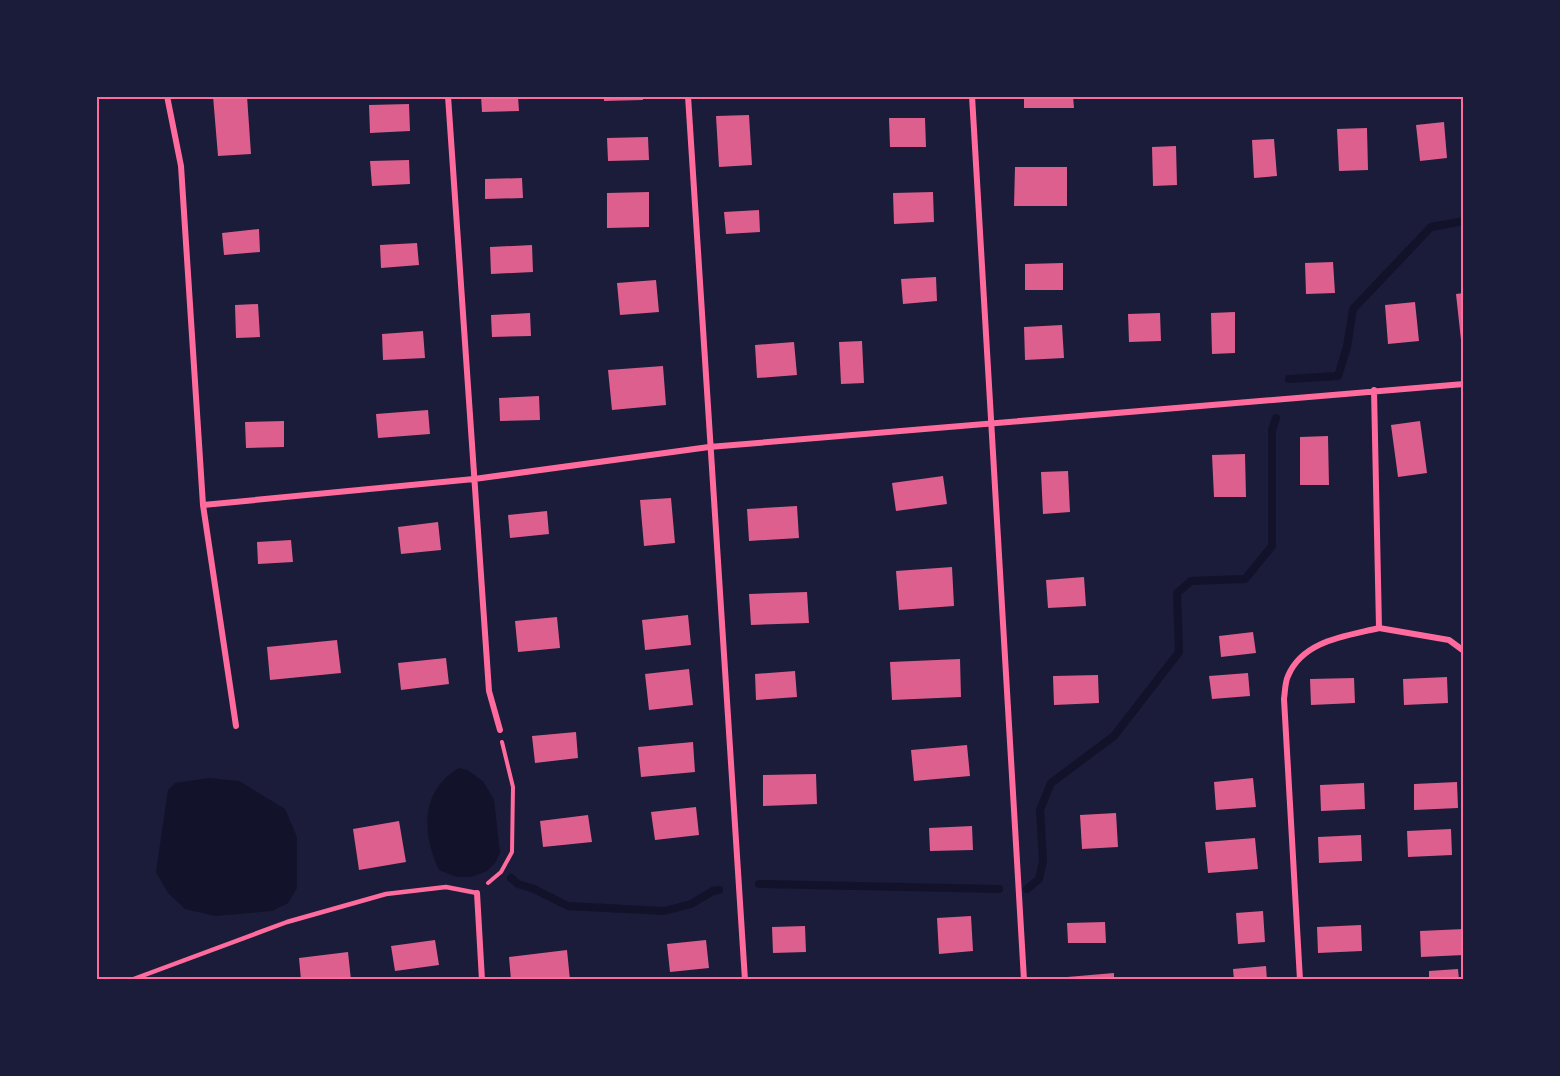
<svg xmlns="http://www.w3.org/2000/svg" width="1560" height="1076" viewBox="0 0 1560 1076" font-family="'Open Sans',sans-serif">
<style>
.water{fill:#12122b}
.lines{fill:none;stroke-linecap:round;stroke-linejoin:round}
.stream{stroke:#12122b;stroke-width:8}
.building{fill:#dd5f8e}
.path{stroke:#ff6b9d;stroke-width:4}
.service{stroke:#ff6b9d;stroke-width:4.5}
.minor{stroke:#ff6b9d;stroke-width:6}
.neatline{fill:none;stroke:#ff6b9d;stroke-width:2}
</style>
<rect width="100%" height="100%" fill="#1b1b3a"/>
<path class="water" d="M 459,768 L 467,770 L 483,781 L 494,800 L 500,853 L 495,863 L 487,871 L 471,877 L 457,877 L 439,870 C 422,834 420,790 459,768 Z
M 209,778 L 239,781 L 285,809 L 297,837 L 297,888 L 288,903 L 272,911 L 215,916 L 185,909 L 168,893 L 156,872 L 168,790 L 175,783 Z"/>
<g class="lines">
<path class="stream" d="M 1289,379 L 1338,376 L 1347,347 L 1353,309 L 1431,227 L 1464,221
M 511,878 L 518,884 L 534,889 L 568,906 L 664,911 L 691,904 L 713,891 L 719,890
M 759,884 L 999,889
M 1027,889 L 1039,879 L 1043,861 L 1040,810 L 1051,783 L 1114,736 L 1179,652 L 1177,593 L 1191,581 L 1245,579 L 1272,546 L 1272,430 L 1276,418"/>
</g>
<path class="building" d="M 213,96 L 247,96 L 251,154 L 218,156 Z
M 481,96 L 518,96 L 519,111 L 482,112 Z
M 604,96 L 643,96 L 643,100 L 604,101 Z
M 1024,96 L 1073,96 L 1074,108 L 1024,108 Z
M 409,104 L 410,131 L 370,133 L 369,105 Z
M 749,115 L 752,165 L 719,167 L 716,116 Z
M 889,118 L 925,118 L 926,147 L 890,147 Z
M 1444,122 L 1447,158 L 1420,161 L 1416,125 Z
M 1367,128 L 1368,170 L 1339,171 L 1337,129 Z
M 648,137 L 649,160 L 608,161 L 607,138 Z
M 1274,139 L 1277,176 L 1254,178 L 1252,140 Z
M 1176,146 L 1177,185 L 1153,186 L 1152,147 Z
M 409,160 L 410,184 L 372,186 L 370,161 Z
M 1015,167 L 1067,167 L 1067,206 L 1014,206 Z
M 522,178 L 523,198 L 485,199 L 485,179 Z
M 649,192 L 649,227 L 607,228 L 607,193 Z
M 933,192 L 934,222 L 894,224 L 893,193 Z
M 759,210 L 760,232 L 726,234 L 724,212 Z
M 259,229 L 260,252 L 224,255 L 222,233 Z
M 417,243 L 419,265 L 381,268 L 380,245 Z
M 532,245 L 533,272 L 491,274 L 490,247 Z
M 1333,262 L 1335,293 L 1306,294 L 1305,263 Z
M 1063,263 L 1063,290 L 1025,290 L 1025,264 Z
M 936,277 L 937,301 L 903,304 L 901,279 Z
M 656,280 L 659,312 L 620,315 L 617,283 Z
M 1464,293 L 1464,339 L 1461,340 L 1456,294 Z
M 1415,302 L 1419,341 L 1388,344 L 1385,305 Z
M 258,304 L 260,337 L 236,338 L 235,305 Z
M 1235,312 L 1235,353 L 1212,354 L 1211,313 Z
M 530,313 L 531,336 L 492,337 L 491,315 Z
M 1160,313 L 1161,341 L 1129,342 L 1128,314 Z
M 1062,325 L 1064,358 L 1025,360 L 1024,327 Z
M 423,331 L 425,358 L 383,360 L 382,334 Z
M 862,341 L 864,383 L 841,384 L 839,342 Z
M 794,342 L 797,375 L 757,378 L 755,345 Z
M 663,366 L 666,405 L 612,410 L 608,370 Z
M 539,396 L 540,420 L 500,421 L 499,398 Z
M 428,410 L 430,434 L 378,438 L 376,414 Z
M 284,421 L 284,447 L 246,448 L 245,422 Z
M 1420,421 L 1427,473 L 1398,477 L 1391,425 Z
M 1328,436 L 1329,485 L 1300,485 L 1300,437 Z
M 1245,454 L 1246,497 L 1214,497 L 1212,455 Z
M 1068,471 L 1070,512 L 1043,514 L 1041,472 Z
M 943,476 L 947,504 L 896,511 L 892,483 Z
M 671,498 L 675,543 L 644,546 L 640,500 Z
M 797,506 L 799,538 L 749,541 L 747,509 Z
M 547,511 L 549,534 L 510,538 L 508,515 Z
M 438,522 L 441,550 L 401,554 L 398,527 Z
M 291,540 L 293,562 L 258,564 L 257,542 Z
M 952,567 L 954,606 L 899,610 L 896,571 Z
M 1084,577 L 1086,606 L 1048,608 L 1046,580 Z
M 807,592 L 809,623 L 751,625 L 749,594 Z
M 688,615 L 691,645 L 645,650 L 642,620 Z
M 557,617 L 560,648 L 518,652 L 515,621 Z
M 1253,632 L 1256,653 L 1221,657 L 1219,636 Z
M 337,640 L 341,673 L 270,680 L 267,647 Z
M 446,658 L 449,684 L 401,690 L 398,663 Z
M 960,659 L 961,697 L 892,700 L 890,662 Z
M 689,669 L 693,705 L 649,710 L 645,674 Z
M 795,671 L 797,697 L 756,700 L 755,674 Z
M 1248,673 L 1250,696 L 1212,699 L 1209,676 Z
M 1098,675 L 1099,703 L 1054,705 L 1053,676 Z
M 1447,677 L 1448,703 L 1404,705 L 1403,679 Z
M 1354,678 L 1355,703 L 1311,705 L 1310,679 Z
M 576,732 L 578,758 L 535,763 L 532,736 Z
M 693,742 L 695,772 L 641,777 L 638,747 Z
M 967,745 L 970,776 L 914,781 L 911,750 Z
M 816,774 L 817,804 L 763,806 L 763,775 Z
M 1253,778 L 1256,807 L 1216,810 L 1214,782 Z
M 1457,782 L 1458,808 L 1414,810 L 1414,784 Z
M 1364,783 L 1365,809 L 1321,811 L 1320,785 Z
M 696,807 L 699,835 L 655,840 L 651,812 Z
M 1116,813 L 1118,847 L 1082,849 L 1080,815 Z
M 588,815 L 592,842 L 543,847 L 540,821 Z
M 399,821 L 406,862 L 359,870 L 353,829 Z
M 972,826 L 973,850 L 930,851 L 929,828 Z
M 1451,829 L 1452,855 L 1408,857 L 1407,831 Z
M 1361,835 L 1362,861 L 1319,863 L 1318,837 Z
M 1255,838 L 1258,869 L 1208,873 L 1205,842 Z
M 1263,911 L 1265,942 L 1238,944 L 1236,913 Z
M 971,916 L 973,951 L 939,954 L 937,918 Z
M 1105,922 L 1106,943 L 1068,943 L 1067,923 Z
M 1361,925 L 1362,951 L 1318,953 L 1317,927 Z
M 805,926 L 806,952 L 773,953 L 772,927 Z
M 1464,929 L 1464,955 L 1421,957 L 1420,931 Z
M 435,940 L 439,965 L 395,971 L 391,946 Z
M 706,940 L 709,968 L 670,972 L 667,944 Z
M 567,950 L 570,980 L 511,980 L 509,957 Z
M 348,952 L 351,980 L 301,980 L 299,958 Z
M 1266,966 L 1267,980 L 1234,980 L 1233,969 Z
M 1458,969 L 1459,980 L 1429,980 L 1429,971 Z
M 1114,973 L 1114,980 L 1067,980 L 1067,977 Z"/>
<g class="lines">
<path class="path" d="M 488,883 L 501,872 L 512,852 L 513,787 L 502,742"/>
<path class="service" d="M 131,980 L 287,922 L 386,894 L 446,887 L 477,893"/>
<path class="minor" d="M 167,96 L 181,166 L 203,505 L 236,726
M 448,96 L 489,691 L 500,730
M 688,96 L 745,980
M 972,96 L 1024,980
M 203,505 L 474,479 L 709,447 L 1464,384
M 1379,628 L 1449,640 L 1464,651
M 477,893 L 482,980
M 1300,980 L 1284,699 C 1285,692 1285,682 1288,676 C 1303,640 1347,636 1379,628 L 1374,390"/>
</g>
<rect width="1560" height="1076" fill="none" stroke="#1b1b3a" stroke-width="195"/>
<rect x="98" y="98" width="1364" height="880" class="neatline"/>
</svg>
